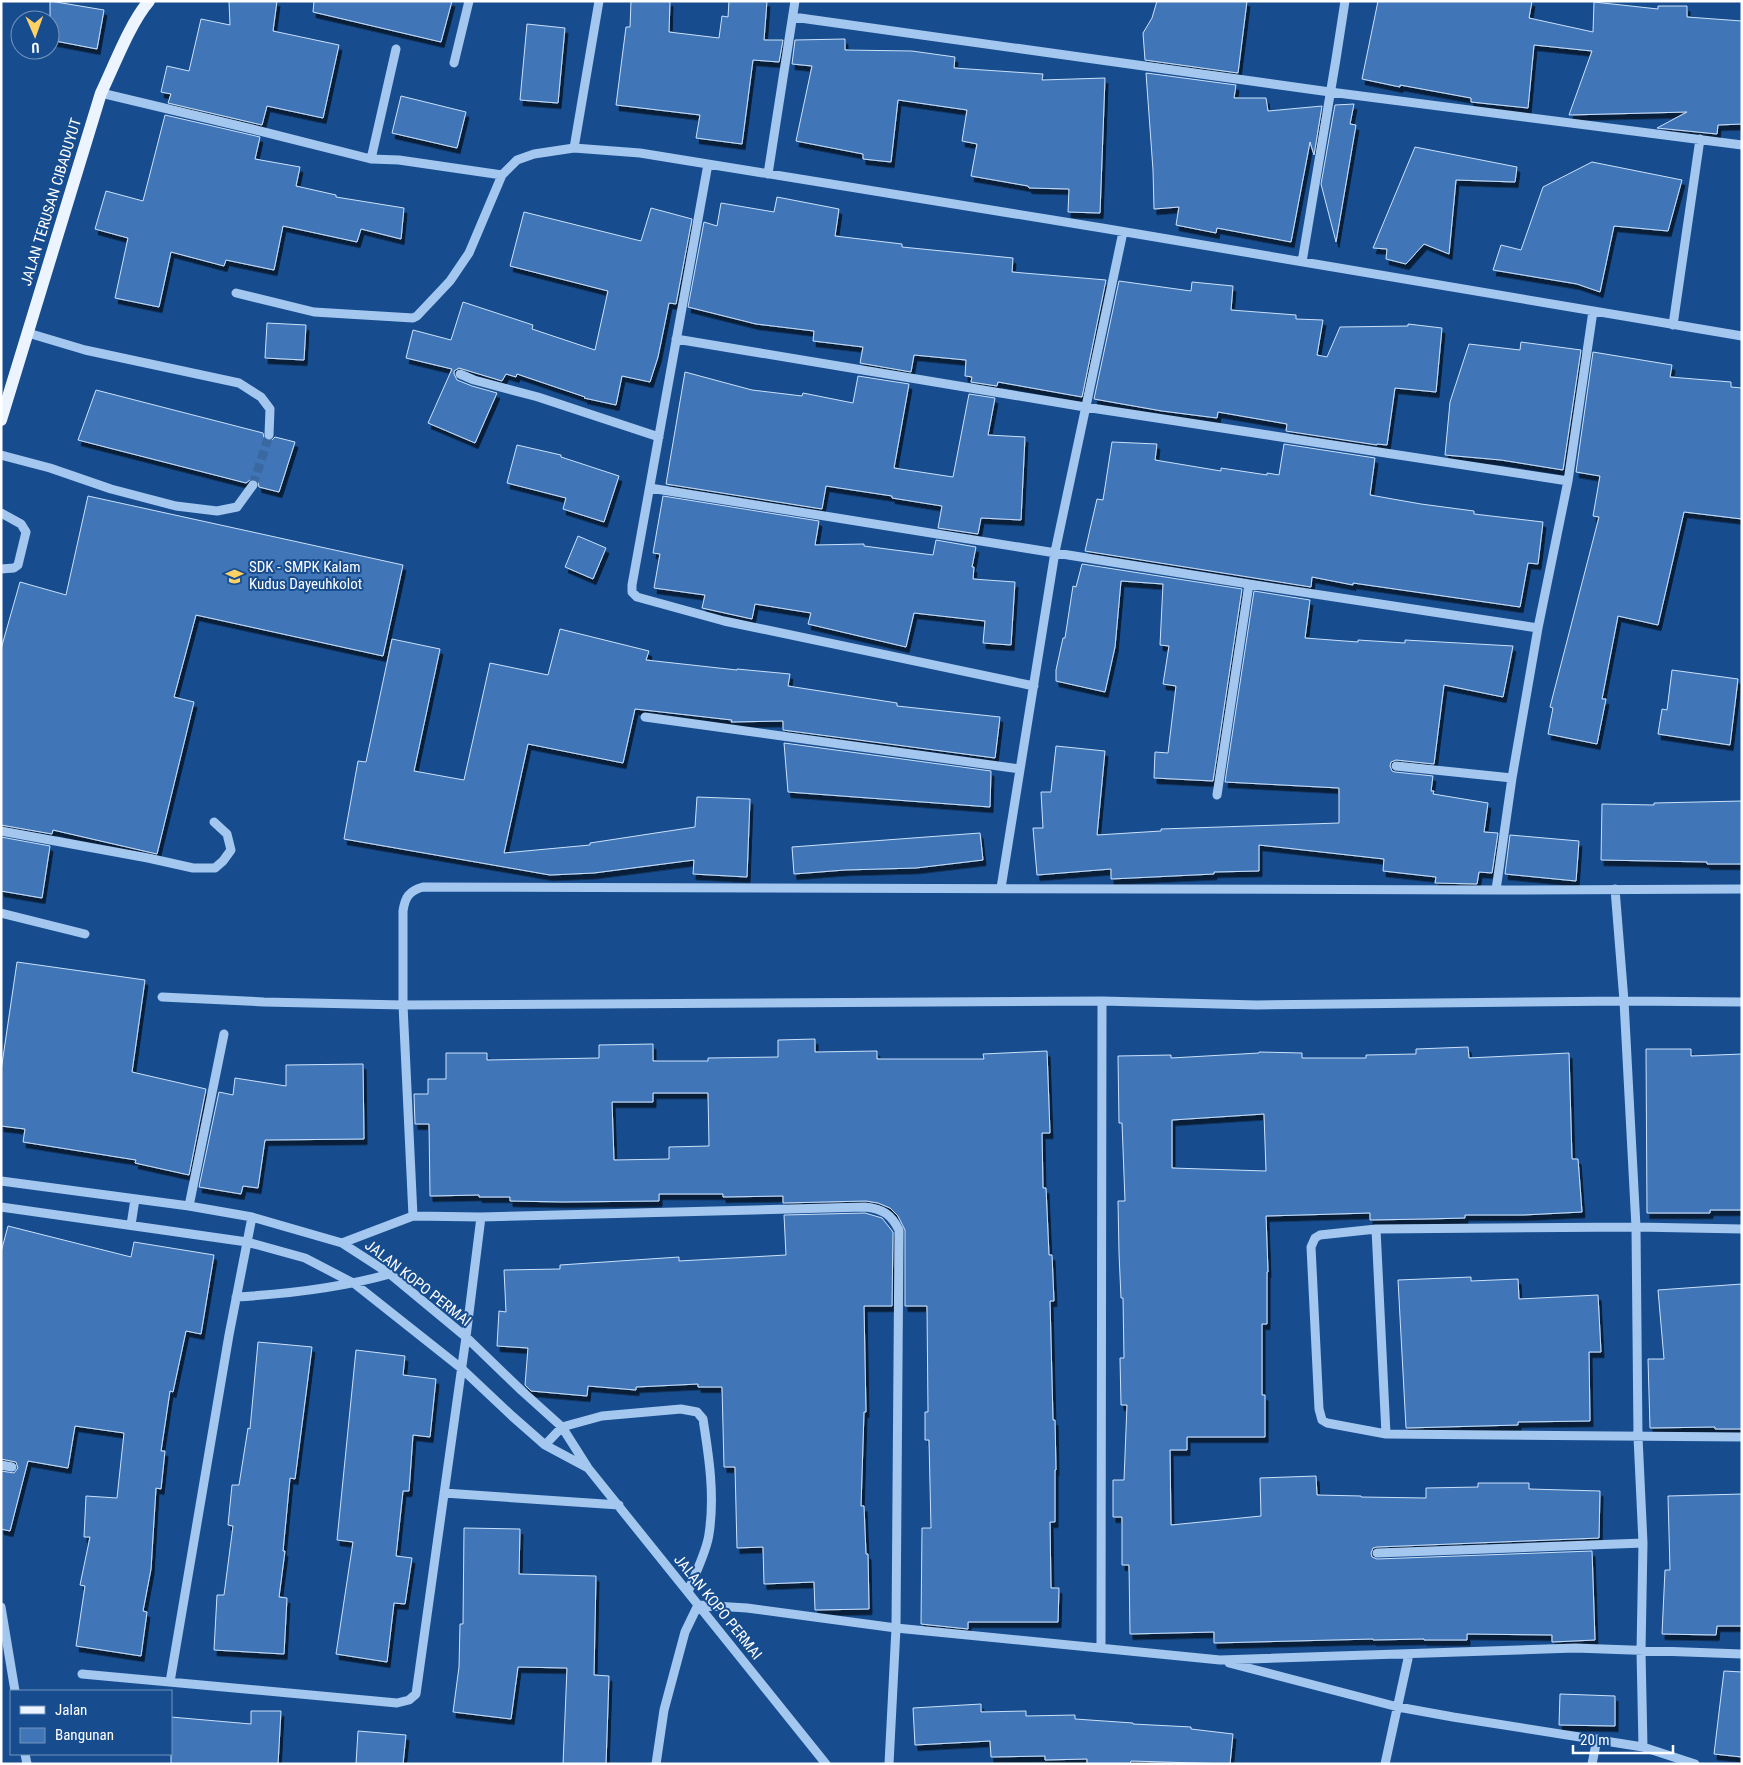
<svg xmlns="http://www.w3.org/2000/svg" width="1743" height="1765" viewBox="0 0 1743 1765" font-family="'Roboto Condensed',sans-serif">
<style>
.building{fill:#4076b8;stroke:#cbe1fb;fill-rule:evenodd;filter:url(#shadow)}
.lines{fill:none;stroke-linecap:round;stroke-linejoin:round}
.minor-tunnel{stroke:#3a68a0;stroke-width:9;stroke-dasharray:9 4.5;stroke-linecap:butt}
.minor{stroke:#a4c7ef;stroke-width:9}
.major{stroke:#ecf4ff;stroke-width:12}
.labels{text-anchor:middle;dominant-baseline:central;stroke-width:4;stroke-linejoin:round;paint-order:stroke}
.street-label{font-size:15px;fill:#fff;stroke:#174d8f}
.poi-label{font-size:15px;fill:#fff;stroke:#174d8f;text-anchor:start}
</style>
<defs>
<filter id="shadow"><feDropShadow dx="3" dy="5.5" stdDeviation="0" flood-color="#0009"/></filter>
</defs>
<rect width="100%" height="100%" fill="#174d8f"/>
<path class="building" d="M 50,1 L 104,10 L 97,49 L 50,40 Z
M 229,1 L 277,1 L 273,31 L 339,45 L 323,118 L 267,106 L 262,125 L 168,103 L 171,94 L 161,92 L 167,66 L 189,71 L 201,19 L 230,25 Z
M 314,1 L 452,1 L 441,42 L 313,12 Z
M 631,1 L 670,1 L 669,32 L 719,38 L 722,16 L 728,17 L 729,1 L 767,1 L 764,40 L 783,40 L 779,62 L 753,60 L 742,144 L 696,138 L 700,115 L 616,105 L 626,27 L 630,27 Z
M 1157,1 L 1247,1 L 1238,73 L 1145,60 L 1143,33 L 1152,18 Z
M 1378,1 L 1532,1 L 1529,18 L 1593,32 L 1594,2 L 1658,9 L 1658,6 L 1687,6 L 1687,17 L 1742,21 L 1742,124 L 1718,125 L 1717,134 L 1657,128 L 1687,112 L 1569,115 L 1592,51 L 1534,45 L 1528,108 L 1471,102 L 1471,98 L 1400,85 L 1400,87 L 1362,79 Z
M 527,24 L 565,28 L 558,103 L 520,100 Z
M 845,39 L 845,50 L 912,51 L 955,57 L 954,68 L 1043,74 L 1042,80 L 1105,78 L 1100,213 L 1068,212 L 1069,189 L 1029,188 L 1028,186 L 971,176 L 977,144 L 962,141 L 967,110 L 898,100 L 891,162 L 863,159 L 863,154 L 796,141 L 812,66 L 792,64 L 795,40 Z
M 1146,73 L 1236,85 L 1234,98 L 1266,98 L 1268,111 L 1322,106 L 1314,155 L 1310,142 L 1291,242 L 1217,228 L 1216,233 L 1176,225 L 1179,207 L 1154,209 L 1153,170 Z
M 401,96 L 466,112 L 457,148 L 392,133 Z
M 1354,104 L 1350,124 L 1356,125 L 1336,242 L 1321,184 L 1335,105 Z
M 165,115 L 260,137 L 255,159 L 300,167 L 296,186 L 336,195 L 336,197 L 404,208 L 401,239 L 361,229 L 357,242 L 283,226 L 274,270 L 226,260 L 224,266 L 171,252 L 159,307 L 115,298 L 128,238 L 95,229 L 106,191 L 143,201 Z
M 1415,147 L 1517,167 L 1515,182 L 1456,180 L 1449,254 L 1424,244 L 1406,264 L 1386,259 L 1387,249 L 1373,248 Z
M 1592,162 L 1682,180 L 1668,231 L 1614,226 L 1600,292 L 1577,284 L 1493,270 L 1501,245 L 1521,250 L 1543,187 Z
M 777,197 L 839,209 L 835,236 L 902,244 L 902,247 L 1013,258 L 1012,272 L 1106,280 L 1082,397 L 998,382 L 997,386 L 971,382 L 972,377 L 965,376 L 966,360 L 914,355 L 911,372 L 860,363 L 863,347 L 813,341 L 814,331 L 756,324 L 688,307 L 704,222 L 717,226 L 721,203 L 774,212 Z
M 651,208 L 692,219 L 676,304 L 669,303 L 658,357 L 650,382 L 622,376 L 616,405 L 584,398 L 585,397 L 517,374 L 516,377 L 506,374 L 502,381 L 459,368 L 454,371 L 454,374 L 457,380 L 472,386 L 497,393 L 475,443 L 428,423 L 452,369 L 406,358 L 413,330 L 451,340 L 463,302 L 533,325 L 532,329 L 595,350 L 608,291 L 510,266 L 524,212 L 641,241 Z
M 1119,281 L 1191,291 L 1192,282 L 1233,286 L 1231,310 L 1296,315 L 1296,319 L 1323,320 L 1317,355 L 1327,357 L 1340,327 L 1408,326 L 1408,324 L 1442,328 L 1436,392 L 1395,388 L 1387,445 L 1377,444 L 1377,445 L 1286,431 L 1287,424 L 1218,412 L 1217,418 L 1162,411 L 1094,399 Z
M 267,323 L 306,325 L 304,360 L 265,358 Z
M 1521,342 L 1581,350 L 1563,470 L 1501,460 L 1445,455 L 1450,402 L 1469,344 L 1520,350 Z
M 1593,352 L 1672,365 L 1670,377 L 1731,382 L 1731,387 L 1742,388 L 1742,519 L 1684,512 L 1658,625 L 1618,616 L 1602,699 L 1606,699 L 1597,744 L 1548,734 L 1553,708 L 1550,707 L 1599,517 L 1593,516 L 1600,476 L 1576,472 Z
M 685,372 L 752,390 L 802,396 L 803,393 L 853,403 L 858,376 L 909,384 L 894,468 L 953,477 L 969,394 L 995,398 L 988,435 L 1025,437 L 1021,520 L 981,518 L 978,534 L 938,528 L 942,506 L 892,498 L 892,496 L 826,486 L 822,509 L 666,484 Z
M 96,390 L 263,433 L 264,438 L 268,441 L 272,440 L 275,437 L 295,442 L 279,492 L 259,487 L 258,482 L 254,479 L 250,480 L 246,483 L 78,440 Z
M 1112,442 L 1157,444 L 1155,460 L 1221,471 L 1221,468 L 1267,475 L 1267,473 L 1279,475 L 1284,444 L 1375,458 L 1370,495 L 1421,504 L 1474,511 L 1474,514 L 1543,522 L 1538,564 L 1528,563 L 1520,607 L 1353,583 L 1353,585 L 1312,577 L 1311,587 L 1085,551 L 1097,499 L 1103,500 Z
M 517,445 L 561,455 L 561,457 L 619,476 L 604,522 L 563,509 L 566,498 L 507,483 Z
M 88,496 L 403,565 L 383,656 L 196,615 L 174,697 L 194,702 L 157,854 L 53,830 L 52,834 L 1,825 L 1,649 L 20,582 L 66,595 Z
M 663,496 L 819,521 L 815,545 L 864,544 L 864,546 L 933,555 L 936,540 L 976,547 L 972,567 L 974,567 L 973,579 L 1015,582 L 1011,645 L 983,643 L 985,621 L 914,613 L 906,647 L 808,624 L 811,613 L 755,604 L 752,619 L 702,608 L 705,595 L 654,588 L 660,554 L 653,553 Z
M 578,536 L 606,548 L 593,579 L 565,567 Z
M 1082,564 L 1242,589 L 1213,781 L 1154,778 L 1155,752 L 1168,753 L 1176,686 L 1163,684 L 1169,646 L 1160,645 L 1163,584 L 1121,581 L 1115,647 L 1105,692 L 1056,681 L 1056,670 L 1063,638 L 1065,638 L 1073,586 L 1076,587 Z
M 1254,591 L 1310,600 L 1305,638 L 1358,642 L 1358,640 L 1405,643 L 1405,640 L 1513,646 L 1503,697 L 1444,685 L 1434,764 L 1396,760 L 1391,762 L 1390,766 L 1392,771 L 1395,772 L 1433,776 L 1431,791 L 1434,791 L 1433,794 L 1488,803 L 1484,832 L 1498,833 L 1492,873 L 1479,872 L 1477,884 L 1435,883 L 1436,877 L 1383,871 L 1384,859 L 1259,845 L 1259,871 L 1214,872 L 1214,874 L 1111,879 L 1111,869 L 1037,875 L 1033,828 L 1043,828 L 1041,792 L 1051,792 L 1056,746 L 1105,751 L 1097,835 L 1161,831 L 1161,829 L 1339,823 L 1339,788 L 1225,782 Z
M 560,629 L 649,651 L 646,660 L 737,670 L 737,669 L 790,674 L 788,686 L 897,703 L 897,706 L 1000,717 L 995,758 L 783,730 L 783,721 L 731,722 L 732,720 L 635,709 L 623,763 L 528,744 L 504,853 L 590,845 L 590,843 L 695,827 L 697,797 L 750,799 L 747,877 L 693,874 L 694,860 L 594,873 L 550,875 L 344,839 L 358,761 L 366,762 L 392,639 L 440,649 L 414,771 L 464,780 L 490,663 L 548,675 Z
M 1672,670 L 1738,679 L 1730,745 L 1658,734 L 1662,709 L 1667,710 Z
M 784,743 L 991,771 L 990,807 L 788,792 Z
M 1742,801 L 1742,864 L 1707,864 L 1707,862 L 1601,860 L 1602,804 L 1654,805 L 1654,803 Z
M 980,833 L 983,860 L 916,868 L 845,870 L 794,874 L 792,847 Z
M 1510,835 L 1579,841 L 1576,881 L 1505,874 Z
M 1,837 L 50,846 L 42,898 L 1,891 Z
M 17,962 L 145,980 L 132,1072 L 206,1089 L 189,1175 L 135,1163 L 136,1160 L 23,1142 L 25,1129 L 1,1126 L 1,1071 Z
M 815,1039 L 815,1052 L 877,1051 L 877,1059 L 984,1059 L 983,1054 L 1047,1051 L 1050,1133 L 1042,1133 L 1043,1188 L 1046,1188 L 1049,1255 L 1052,1255 L 1054,1301 L 1050,1301 L 1053,1420 L 1055,1420 L 1056,1470 L 1055,1470 L 1055,1522 L 1050,1522 L 1051,1588 L 1059,1588 L 1058,1622 L 968,1622 L 968,1629 L 921,1624 L 922,1528 L 931,1528 L 929,1440 L 925,1440 L 925,1412 L 928,1412 L 927,1306 L 905,1306 L 905,1230 L 898,1216 L 890,1208 L 878,1203 L 866,1201 L 783,1203 L 783,1196 L 723,1197 L 723,1194 L 659,1194 L 659,1201 L 563,1202 L 510,1201 L 510,1197 L 479,1197 L 479,1195 L 430,1196 L 429,1124 L 415,1124 L 414,1094 L 428,1094 L 428,1079 L 446,1079 L 446,1053 L 487,1053 L 487,1060 L 599,1058 L 599,1045 L 653,1044 L 653,1061 L 708,1061 L 708,1058 L 778,1057 L 778,1040 ZM 653,1093 L 708,1093 L 709,1146 L 669,1147 L 669,1159 L 614,1160 L 612,1102 L 653,1102 Z
M 1468,1047 L 1469,1058 L 1569,1053 L 1572,1159 L 1578,1159 L 1582,1212 L 1523,1215 L 1465,1215 L 1465,1218 L 1425,1219 L 1370,1220 L 1370,1213 L 1266,1216 L 1268,1272 L 1267,1272 L 1267,1324 L 1262,1324 L 1262,1395 L 1265,1395 L 1265,1437 L 1187,1437 L 1187,1450 L 1170,1450 L 1171,1525 L 1261,1516 L 1260,1478 L 1316,1476 L 1317,1495 L 1361,1496 L 1361,1497 L 1426,1498 L 1426,1488 L 1478,1487 L 1478,1483 L 1529,1483 L 1529,1489 L 1600,1491 L 1599,1538 L 1377,1547 L 1373,1548 L 1371,1553 L 1372,1557 L 1377,1559 L 1592,1551 L 1595,1640 L 1552,1642 L 1552,1635 L 1467,1634 L 1467,1640 L 1424,1640 L 1424,1639 L 1373,1640 L 1373,1639 L 1214,1643 L 1214,1632 L 1130,1634 L 1129,1565 L 1122,1565 L 1122,1517 L 1113,1517 L 1113,1480 L 1124,1480 L 1127,1405 L 1121,1405 L 1120,1358 L 1124,1358 L 1123,1298 L 1121,1298 L 1119,1253 L 1118,1201 L 1125,1201 L 1122,1123 L 1119,1123 L 1118,1056 L 1171,1055 L 1171,1058 L 1259,1053 L 1259,1052 L 1302,1053 L 1302,1058 L 1366,1058 L 1366,1055 L 1416,1054 L 1416,1049 ZM 1264,1114 L 1266,1171 L 1172,1168 L 1172,1120 Z
M 1646,1049 L 1691,1049 L 1691,1056 L 1742,1054 L 1742,1210 L 1710,1210 L 1710,1213 L 1647,1213 Z
M 363,1064 L 364,1139 L 265,1140 L 258,1188 L 243,1186 L 241,1194 L 199,1187 L 219,1092 L 233,1095 L 235,1078 L 286,1086 L 286,1065 Z
M 865,1213 L 882,1218 L 893,1232 L 892,1306 L 864,1306 L 866,1412 L 864,1412 L 861,1506 L 864,1506 L 866,1554 L 868,1554 L 869,1609 L 815,1610 L 814,1582 L 764,1584 L 763,1547 L 737,1548 L 735,1467 L 724,1467 L 722,1387 L 698,1387 L 698,1384 L 636,1387 L 636,1390 L 588,1386 L 587,1396 L 531,1391 L 525,1385 L 528,1348 L 497,1346 L 499,1311 L 506,1312 L 504,1270 L 560,1269 L 560,1265 L 679,1257 L 679,1261 L 786,1255 L 784,1215 Z
M 8,1226 L 131,1257 L 134,1242 L 214,1255 L 201,1334 L 186,1331 L 173,1392 L 170,1391 L 161,1451 L 165,1451 L 161,1489 L 156,1488 L 151,1569 L 143,1611 L 147,1612 L 141,1656 L 76,1646 L 85,1586 L 80,1585 L 90,1537 L 84,1537 L 86,1496 L 117,1498 L 124,1433 L 75,1426 L 68,1468 L 28,1461 L 10,1531 L 1,1529 L 1,1471 L 14,1473 L 18,1468 L 16,1462 L 1,1459 L 1,1252 Z
M 1471,1277 L 1471,1281 L 1518,1279 L 1519,1299 L 1598,1295 L 1601,1352 L 1589,1352 L 1590,1421 L 1518,1422 L 1518,1425 L 1406,1428 L 1398,1280 Z
M 1742,1284 L 1742,1429 L 1715,1429 L 1715,1427 L 1650,1428 L 1648,1359 L 1664,1359 L 1658,1290 Z
M 258,1342 L 312,1347 L 295,1479 L 290,1478 L 283,1551 L 285,1551 L 279,1597 L 287,1598 L 284,1654 L 214,1650 L 217,1595 L 224,1595 L 233,1526 L 228,1525 L 232,1485 L 239,1485 L 248,1428 L 250,1429 Z
M 356,1350 L 405,1356 L 403,1375 L 436,1379 L 430,1437 L 413,1435 L 409,1491 L 403,1491 L 396,1556 L 412,1558 L 405,1604 L 394,1603 L 387,1662 L 336,1654 L 353,1542 L 337,1540 Z
M 1742,1494 L 1742,1626 L 1717,1626 L 1716,1635 L 1662,1634 L 1665,1570 L 1670,1570 L 1668,1496 Z
M 464,1528 L 520,1529 L 519,1574 L 596,1576 L 594,1675 L 609,1676 L 606,1764 L 563,1764 L 567,1668 L 518,1667 L 511,1719 L 453,1712 L 459,1667 L 460,1624 L 463,1624 Z
M 1724,1671 L 1742,1672 L 1742,1757 L 1714,1754 Z
M 1560,1694 L 1615,1696 L 1615,1726 L 1559,1725 Z
M 981,1704 L 981,1712 L 1026,1711 L 1026,1716 L 1075,1715 L 1075,1719 L 1133,1723 L 1133,1724 L 1191,1727 L 1191,1729 L 1233,1734 L 1230,1764 L 1131,1761 L 1130,1764 L 1087,1764 L 1087,1759 L 1045,1760 L 1045,1756 L 991,1757 L 990,1741 L 915,1745 L 913,1708 Z
M 251,1711 L 281,1711 L 278,1764 L 171,1764 L 171,1717 L 251,1724 Z
M 358,1731 L 406,1735 L 403,1764 L 356,1764 Z"/>
<g class="lines">
<path class="minor-tunnel" d="M 253,485 L 269,435"/>
<path class="minor" d="M 793,17 L 1330,92 L 1742,145
M 454,63 L 469,1
M 101,93 L 252,129 L 371,159 L 399,160 L 502,175 L 517,160 L 534,154 L 574,148 L 640,153 L 1102,228 L 1742,336
M 574,148 L 599,1
M 371,159 L 396,49
M 708,164 L 632,585 L 632,592 L 637,597 L 724,621 L 1034,686
M 768,174 L 795,1
M 1302,262 L 1336,59 L 1345,1
M 236,293 L 314,312 L 413,318 L 417,316 L 450,281 L 469,253 L 502,175
M 1673,325 L 1700,139
M 28,333 L 85,350 L 239,383 L 261,397 L 270,409 L 269,435
M 676,339 L 1085,407 L 1568,481
M 460,374 L 474,380 L 538,397 L 659,437
M 1,455 L 50,468 L 111,489 L 176,506 L 217,511 L 237,507 L 253,485
M 650,488 L 1249,584 L 1538,628
M 1,513 L 21,524 L 26,532 L 18,565 L 14,568 L 1,569
M 645,717 L 1020,769
M 1396,766 L 1512,778
M 1217,795 L 1249,584
M 1,831 L 148,858 L 193,868 L 215,868 L 223,861 L 231,850 L 227,834 L 214,822
M 1001,888 L 1055,552 L 1123,232
M 1615,889 L 1624,1001 L 1636,1227 L 1638,1437 L 1643,1543 L 1641,1651 L 1643,1747
M 1496,890 L 1512,778 L 1538,628 L 1568,481 L 1593,311
M 1,913 L 85,934
M 162,997 L 264,1002 L 403,1005 L 1102,1001 L 1257,1005 L 1624,1001 L 1742,1002
M 1,1181 L 189,1206 L 252,1217 L 342,1243 L 390,1274 L 466,1337 L 522,1391 L 562,1427 L 588,1468 L 826,1764
M 189,1206 L 224,1034
M 1,1207 L 247,1242 L 305,1258 L 355,1284 L 461,1368 L 512,1416 L 545,1445 L 588,1468
M 413,1216 L 403,1005 L 403,911 C 405,897 409,891 423,887 L 1496,890 L 1742,889
M 131,1225 L 135,1199
M 1376,1229 L 1386,1434
M 1742,1229 L 1636,1227 L 1376,1229 L 1320,1235 L 1315,1238 L 1311,1247 L 1319,1409 L 1322,1420 L 1327,1423 L 1386,1434 L 1742,1437
M 342,1243 L 413,1216 L 481,1217 L 865,1207 C 883,1209 891,1214 899,1230 L 896,1628 L 889,1764
M 236,1297 C 288,1294 340,1288 390,1274
M 545,1445 L 562,1427 L 602,1416 L 681,1409 L 697,1412 L 703,1419 C 709,1457 715,1496 709,1534 C 707,1551 694,1576 688,1592
M 1,1465 L 12,1467
M 444,1493 L 619,1505
M 1377,1553 L 1643,1543
M 1,1607 L 15,1691
M 1101,1648 L 1102,1001
M 1229,1663 L 1398,1707 L 1453,1717 L 1643,1747 L 1695,1764
M 82,1674 L 397,1703 L 409,1700 L 416,1694 L 466,1337 L 481,1217
M 170,1682 L 229,1335 L 252,1217
M 25,1754 L 27,1764
M 656,1764 L 664,1710 L 685,1632 L 698,1605 L 747,1608 L 896,1628 L 1220,1660 L 1575,1648 L 1742,1654
M 1385,1764 L 1409,1654
M 1592,1764 L 1597,1739"/>
<path class="major" d="M 1,420 L 101,93 C 114,66 130,23 149,1"/>
</g>
<defs>
<symbol id="school-bare" viewBox="-9 -9 18 18"><path d="M0-5L7-2L0 1L-7-2ZM-4 1L0 2.5L4 1V4Q0 6-4 4Z" fill="#ffd162" stroke="#174d8f" stroke-width="2.5" paint-order="stroke"/></symbol>
</defs>
<g fill-rule="evenodd">
<use href="#school-bare" x="222" y="564" width="25" height="25"/>
</g>
<g class="labels">
<g class="street-label">
<text transform="translate(51 202) rotate(-73)">JALAN TERUSAN CIBADUYUT</text>
<text transform="translate(418 1283) rotate(38)">JALAN KOPO PERMAI</text>
<text transform="translate(718 1607) rotate(51)">JALAN KOPO PERMAI</text>
</g>
<g class="poi-label">
<text x="249" y="567">SDK - SMPK Kalam<tspan x="249" dy="17">Kudus Dayeuhkolot</tspan></text>
</g>
</g>
<rect width="1743" height="1765" fill="none" stroke="#ffffff" stroke-width="5"/>
<rect x="10" y="1690" width="162" height="65" fill="#174d8f" stroke="#7494bc"/>
<rect x="20" y="1706" width="25" height="8" fill="#ecf4ff" stroke="#7494bc"/>
<text x="55" y="1715" font-size="15" fill="#ffffff">Jalan</text>
<rect x="20" y="1728" width="25" height="15" fill="#4076b8" stroke="#7494bc"/>
<text x="55" y="1740" font-size="15" fill="#ffffff">Bangunan</text>
<g transform="translate(35 35) rotate(178)"><circle r="24" fill="#174d8f" stroke="#7494bc"/>
<path d="M0-4L9 19L0 12L-9 19Z" fill="#ffd162"/>
<text y="-8" font-size="14" font-weight="bold" text-anchor="middle" fill="#ffffff">U</text>
</g>
<path d="M1573 1745v8h100v-8" fill="none" stroke="#ffffff" stroke-width="2.5"/>
<text x="1580" y="1745" font-size="15" fill="#ffffff" stroke="#174d8f" stroke-width="4" paint-order="stroke">20 m</text>
</svg>
